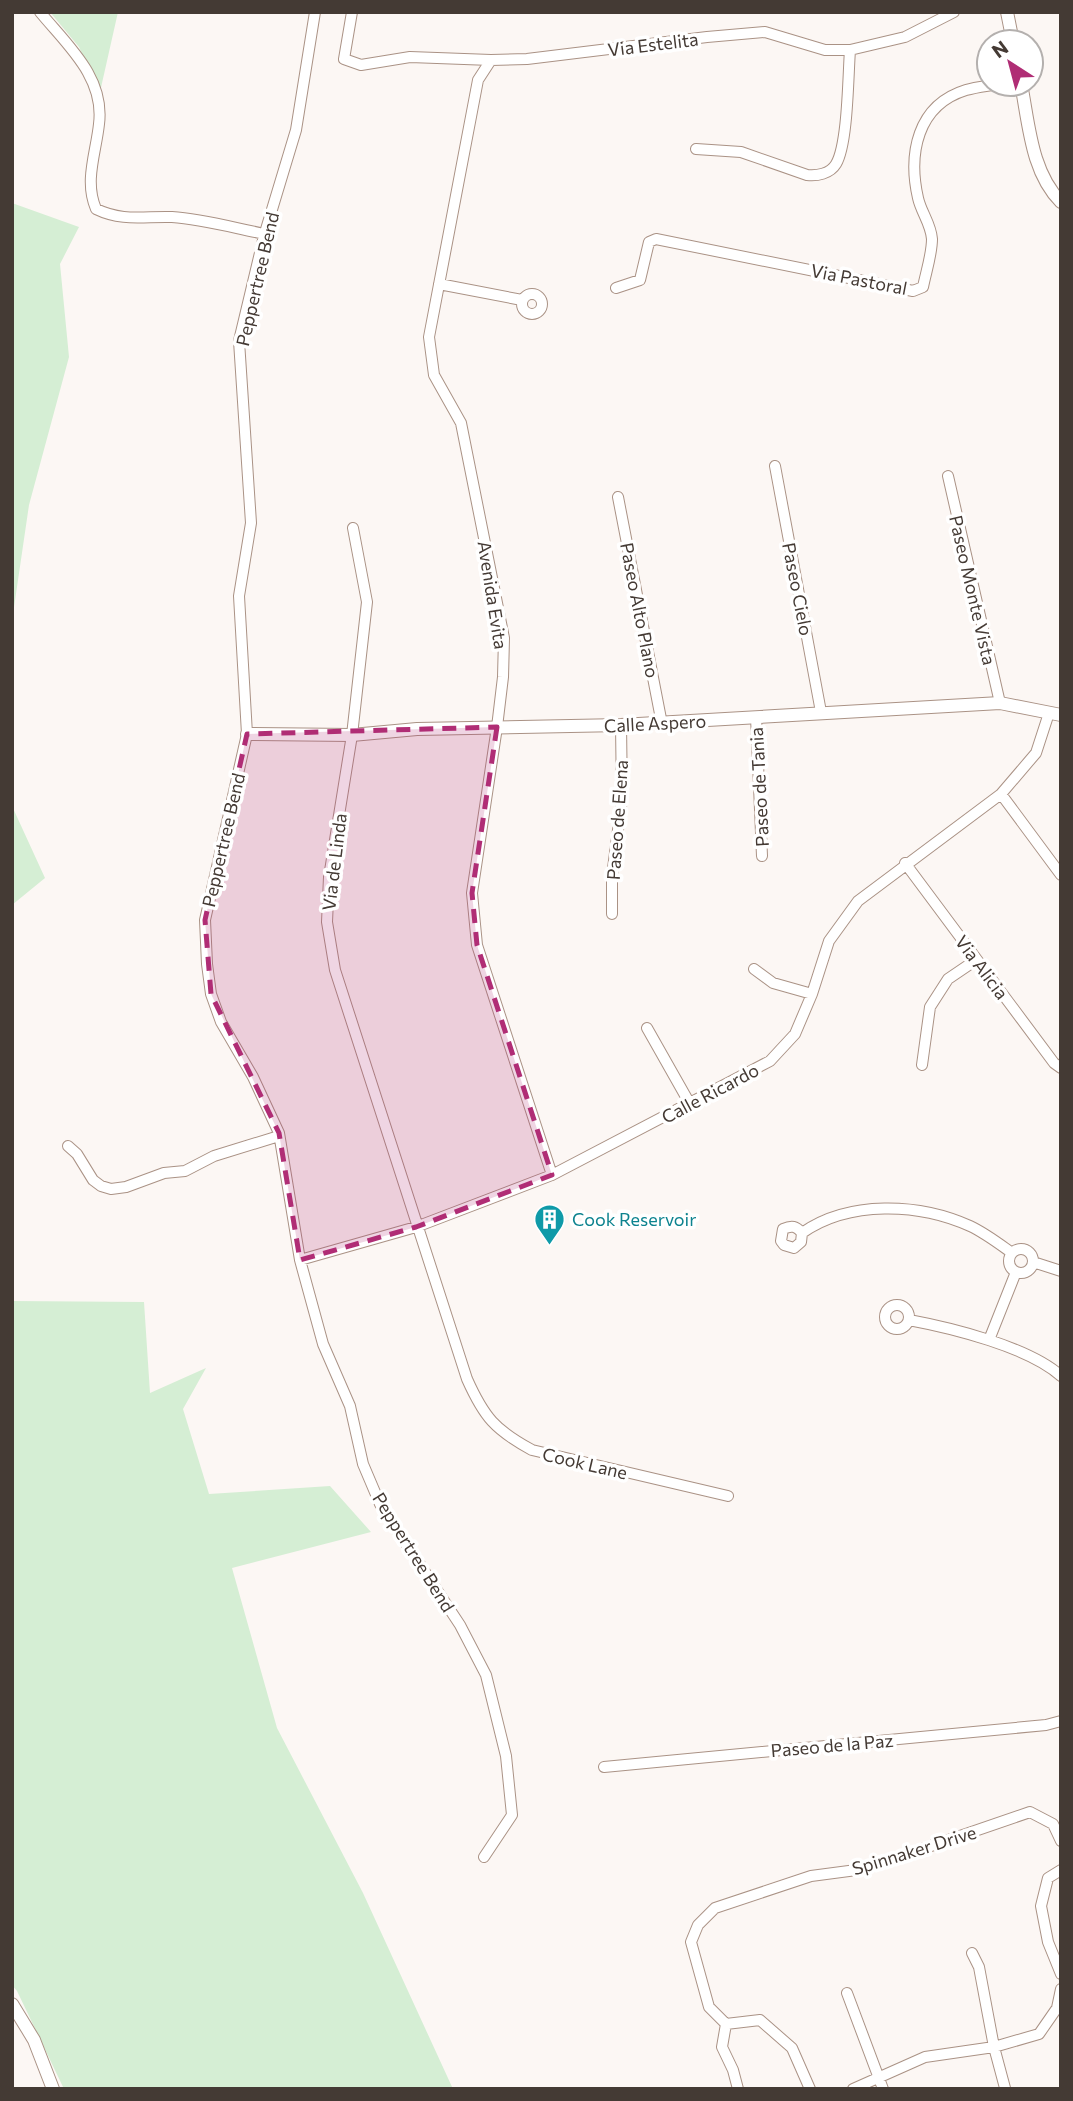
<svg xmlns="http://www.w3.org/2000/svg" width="1073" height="2101" viewBox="0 0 1073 2101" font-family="Commissioner,sans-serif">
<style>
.green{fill:#d5eed4}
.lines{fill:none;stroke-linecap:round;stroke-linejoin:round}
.minor-casing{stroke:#aa9285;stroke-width:12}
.tertiary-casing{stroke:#aa9285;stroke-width:14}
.minor{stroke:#fff;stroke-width:10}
.tertiary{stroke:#fff;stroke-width:12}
.marked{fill:#b02d75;fill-opacity:0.2;stroke:#b02d75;stroke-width:5;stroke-dasharray:14 9;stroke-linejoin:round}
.labels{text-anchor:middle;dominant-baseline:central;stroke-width:7;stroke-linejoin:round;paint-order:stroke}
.street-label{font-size:18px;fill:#443a34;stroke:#fff}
.culture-label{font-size:18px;fill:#0d838f;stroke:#fff;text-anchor:start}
</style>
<rect width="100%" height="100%" fill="#fcf7f4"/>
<path class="green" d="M 50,12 L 118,12 L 100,92 L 79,47 Z
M 12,203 L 79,227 L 60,264 L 69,357 L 29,505 L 12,621 Z
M 12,806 L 45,878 L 12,905 Z
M 12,1301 L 144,1302 L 150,1393 L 206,1368 L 183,1409 L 209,1494 L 330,1486 L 371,1532 L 232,1568 L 277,1728 L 363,1893 L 453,2089 L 64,2089 L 17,1991 L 12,1985 Z"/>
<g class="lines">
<defs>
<path id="minor" d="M 40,12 C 67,45 105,77 99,124 C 96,153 84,181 96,209 C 123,222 144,216 172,217 C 203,219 234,228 265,234
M 315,12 L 296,130 L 264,236 L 239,341 L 251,523 L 239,596 L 247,734 L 205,920 L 207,964 L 211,994 L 221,1022 L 253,1077 L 279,1133 L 300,1260 L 323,1344 L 350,1406 L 363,1464 L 380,1504 L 460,1625 L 486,1675 L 506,1756 L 512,1815 L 484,1857
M 352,12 L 344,59 L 361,65 L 410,57 L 491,60 L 527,59 L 707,37 L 765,32 L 825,50 L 850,50 L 905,37 L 954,12
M 491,60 L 478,80 L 429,337 L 434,375 L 461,423 L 504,638 L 503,677 L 497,727 L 472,893 L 477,945 L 552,1175
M 696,149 L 741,152 L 807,175 C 817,176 830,174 836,164 C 848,144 848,76 850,50
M 439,284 L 522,300
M 616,288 L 640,280 L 649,242 L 656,239 L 913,291 L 923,287 C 926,272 932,254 932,239 C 931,224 921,212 918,198 C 908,154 917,105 966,90 C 976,87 987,86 998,84
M522 304a10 10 0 1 1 20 0a10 10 0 1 1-20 0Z
M 775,466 L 821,712
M 948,476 L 1000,703
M 618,497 L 662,724
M 353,528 L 367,602 L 352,735 L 329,877 L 327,922 L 335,970 L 467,1379 C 484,1417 495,1430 532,1450 L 728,1496
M 756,717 L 762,856
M 1001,794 L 1061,875
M 905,863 L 1054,1063 L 1061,1068
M 612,914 L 612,876 L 622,799 L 621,725
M 754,969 L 773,983 L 812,994
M 647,1028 L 690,1104
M 922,1065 L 930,1007 L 948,979 L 976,960
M 68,1146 L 77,1154 L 93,1180 L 101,1186 L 111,1189 L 126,1187 L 164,1173 L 185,1171 L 214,1156 L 279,1136
M 802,1233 C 796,1226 792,1225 783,1229 L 781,1241 L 784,1245 L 794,1248 L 801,1242 L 802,1233 C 849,1200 919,1203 970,1226 C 985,1233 998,1243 1012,1253
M1009 1261a12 12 0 1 1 24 0a12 12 0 1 1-24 0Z
M 300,1260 L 416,1227 L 552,1175 L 770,1061 L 795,1034 L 812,994 L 829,941 L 858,901 L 1001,794 L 1036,753 L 1049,713
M 1033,1262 L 1061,1271
M885 1317a12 12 0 1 1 24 0a12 12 0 1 1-24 0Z
M 909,1320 C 952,1328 1029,1347 1061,1376
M 989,1340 L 1016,1272
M 604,1767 L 1046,1725 L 1061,1721
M 1061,1870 L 1048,1878 L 1041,1906 L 1048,1942 L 1061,1974
M 972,1953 L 979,1967 L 994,2047 L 1005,2088
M 847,1993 L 883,2089
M 726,2024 L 760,2020 L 792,2048 L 810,2089
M 738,2089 L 733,2070 L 722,2047 L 726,2024 L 709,2007 L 691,1942 L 698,1925 L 715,1908 L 811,1876 L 864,1869 L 1030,1812 L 1053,1824 L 1061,1841
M 853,2089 L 925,2057 L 994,2047 L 1039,2034 L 1057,2008 L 1061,1989"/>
<path id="tertiary" d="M 1007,12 L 1013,42
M 1021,84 C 1029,124 1031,172 1061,202
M 247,734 L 352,735 L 417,729 L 621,725 L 1000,703 L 1061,715
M 12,2004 L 34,2040 L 53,2089"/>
</defs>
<use href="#minor" class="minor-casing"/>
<use href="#tertiary" class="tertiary-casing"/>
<use href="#minor" class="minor"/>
<use href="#tertiary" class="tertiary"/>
</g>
<path class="marked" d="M 497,727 L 472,893 L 477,945 L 552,1175 L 416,1227 L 300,1260 L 279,1133 L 211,994 L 205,920 L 247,734 Z"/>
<defs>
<symbol id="building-pin" viewBox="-11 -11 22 30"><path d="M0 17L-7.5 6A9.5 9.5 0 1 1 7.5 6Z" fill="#0f9aa8" stroke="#fff"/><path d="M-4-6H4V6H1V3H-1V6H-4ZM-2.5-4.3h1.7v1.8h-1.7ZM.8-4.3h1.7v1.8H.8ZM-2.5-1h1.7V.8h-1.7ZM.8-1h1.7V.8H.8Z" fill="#fff"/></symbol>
</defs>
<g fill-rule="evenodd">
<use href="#building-pin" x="532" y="1202" width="35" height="47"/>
</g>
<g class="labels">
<g class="street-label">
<text transform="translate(653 44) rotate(-7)">Via Estelita</text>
<text transform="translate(257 279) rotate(-77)">Peppertree Bend</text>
<text transform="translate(859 279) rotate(11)">Via Pastoral</text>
<text transform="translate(798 589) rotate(79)">Paseo Cielo</text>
<text transform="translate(973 590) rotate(77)">Paseo Monte Vista</text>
<text transform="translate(493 595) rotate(81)">Avenida Evita</text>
<text transform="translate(640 610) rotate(79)">Paseo Alto Plano</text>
<text transform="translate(655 723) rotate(-3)">Calle Aspero</text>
<text transform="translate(759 787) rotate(-93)">Paseo de Tania</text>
<text transform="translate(617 820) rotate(-86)">Paseo de Elena</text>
<text transform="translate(223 840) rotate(-77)">Peppertree Bend</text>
<text transform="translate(334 862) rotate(-83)">Via de Linda</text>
<text transform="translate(982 967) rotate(53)">Via Alicia</text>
<text transform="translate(710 1093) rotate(-28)">Calle Ricardo</text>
<text transform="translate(585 1463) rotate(13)">Cook Lane</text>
<text transform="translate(414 1552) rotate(58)">Peppertree Bend</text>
<text transform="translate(832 1745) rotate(-5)">Paseo de la Paz</text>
<text transform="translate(914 1850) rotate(-17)">Spinnaker Drive</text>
</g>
<g class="culture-label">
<text x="572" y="1219">Cook Reservoir</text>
</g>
</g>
<rect width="1073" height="2101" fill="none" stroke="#443a34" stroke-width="28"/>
<g transform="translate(1010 63) rotate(324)"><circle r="33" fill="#ffffff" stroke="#b4b0ae" stroke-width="2"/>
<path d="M0-5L12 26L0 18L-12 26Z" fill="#b02d75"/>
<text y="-10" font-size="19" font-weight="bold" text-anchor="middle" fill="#443a34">N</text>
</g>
</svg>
